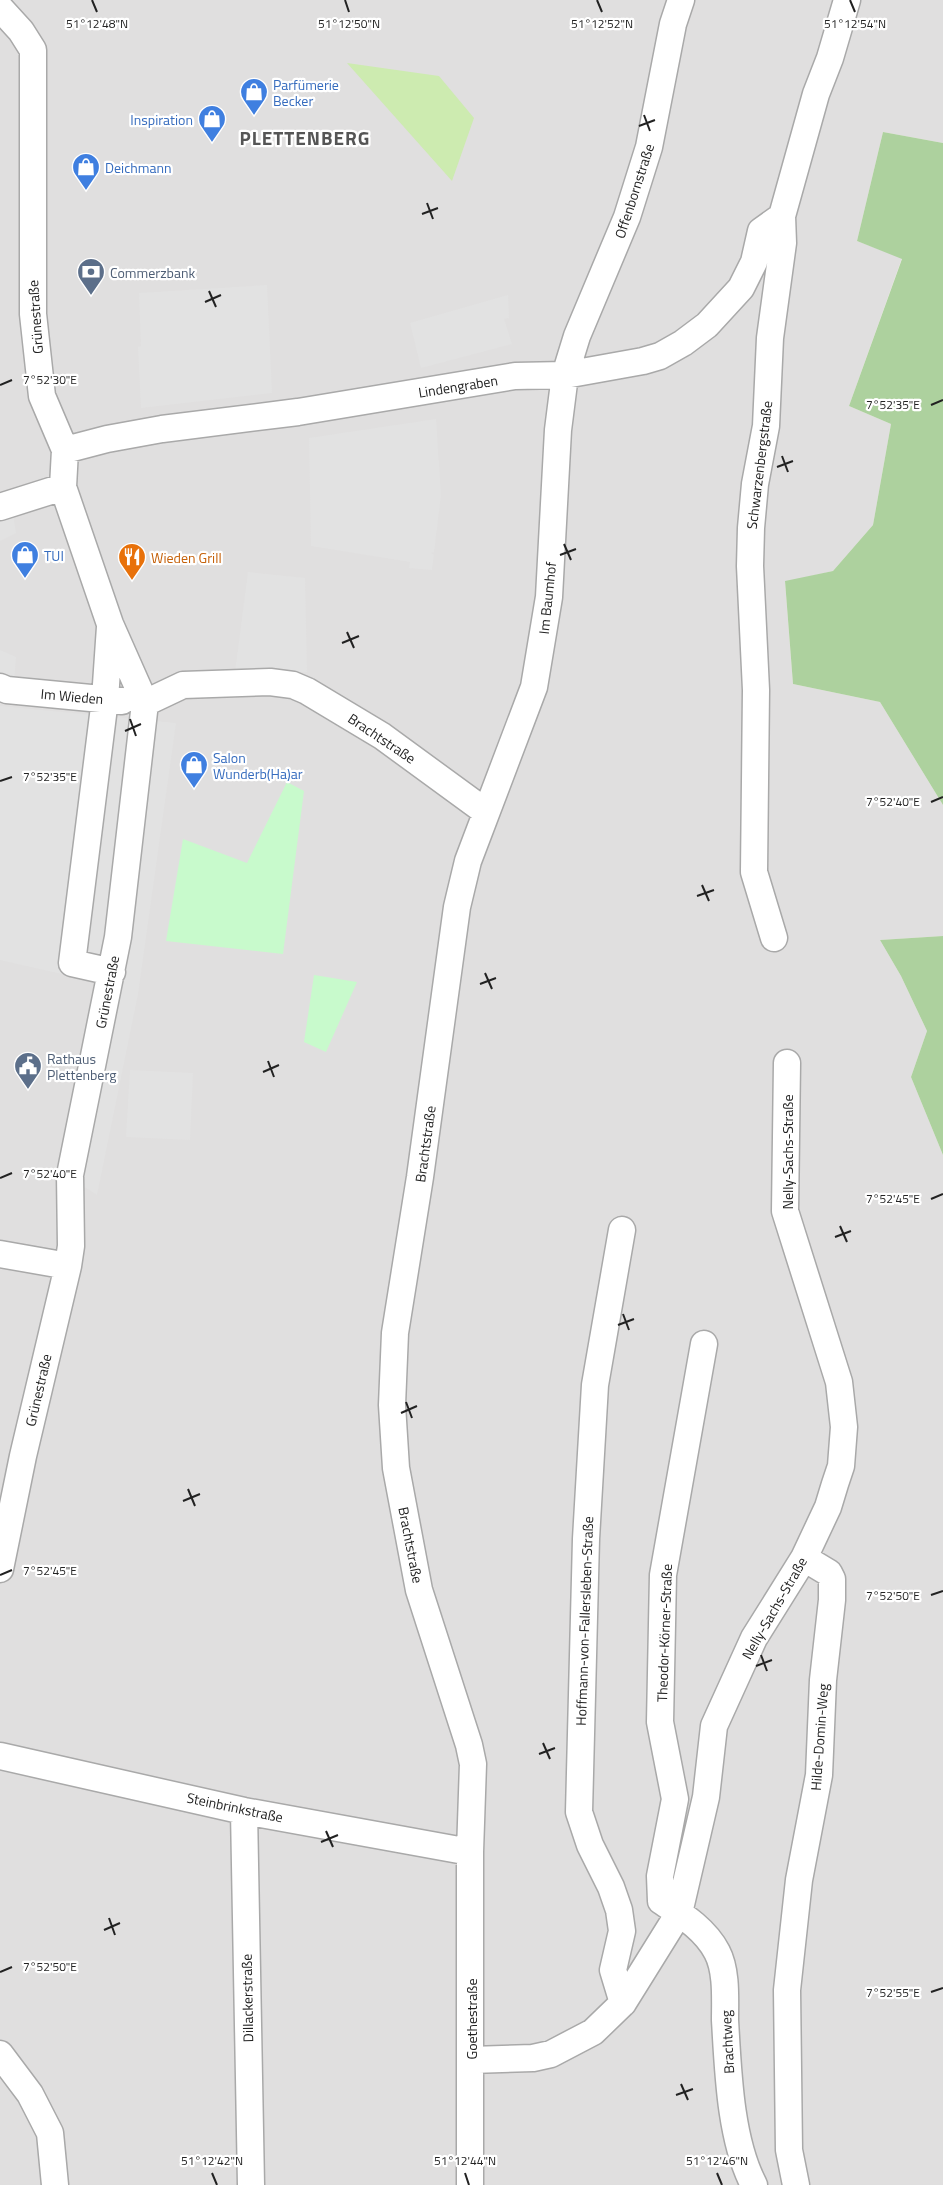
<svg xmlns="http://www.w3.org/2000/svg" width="943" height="2185" viewBox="0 0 943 2185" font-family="'Titillium Web',sans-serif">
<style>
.residential{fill:#e0dfdf}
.grass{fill:#cdebb0}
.forest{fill:#add19e}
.park{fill:#c8facc}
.parking{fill:#e2e2e2}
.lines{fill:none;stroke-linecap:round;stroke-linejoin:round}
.minor-casing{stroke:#a9a9a9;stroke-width:29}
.minor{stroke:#fff;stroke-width:26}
.ticks{fill:none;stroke:#222;stroke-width:2}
.labels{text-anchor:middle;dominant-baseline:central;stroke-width:4.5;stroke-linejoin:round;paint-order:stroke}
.shop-label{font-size:14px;fill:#366cbe;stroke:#fff;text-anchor:start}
.street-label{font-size:14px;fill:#222;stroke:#fff}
.service-label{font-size:14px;fill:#4e5e75;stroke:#fff;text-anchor:start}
.food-label{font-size:14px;fill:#c56008;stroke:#fff;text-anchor:start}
.district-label{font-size:19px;font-weight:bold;letter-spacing:1px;fill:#555;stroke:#fff}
.ticks-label{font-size:12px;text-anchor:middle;fill:#222;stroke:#fff;stroke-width:4.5;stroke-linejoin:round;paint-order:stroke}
</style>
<rect width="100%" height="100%" fill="#f2efe9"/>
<path class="residential" d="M 0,0 L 943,0 L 943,143 L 883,132 L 857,241 L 902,258 L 849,406 L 891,424 L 873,525 L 833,571 L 785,582 L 793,684 L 880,702 L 943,805 L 943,936 L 880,940 L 901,976 L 927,1031 L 911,1077 L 943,1155 L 943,2185 L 0,2185 Z"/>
<path class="grass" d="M 347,63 L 439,76 L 474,118 L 452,181 Z"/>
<path class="forest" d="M 883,132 L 943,143 L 943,805 L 880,702 L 793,684 L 785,581 L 833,571 L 873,525 L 891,424 L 849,406 L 902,259 L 857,241 Z
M 943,936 L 943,1155 L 911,1077 L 927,1031 L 901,976 L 880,940 Z"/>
<path class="park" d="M 287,782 L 304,791 L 283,954 L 166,941 L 183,839 L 247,863 Z
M 314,975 L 357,982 L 326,1052 L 304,1042 Z"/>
<path class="parking" d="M 267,285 L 272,393 L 141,408 L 138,347 L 141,346 L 139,293 Z
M 508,295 L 509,318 L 504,319 L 512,344 L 421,368 L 410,323 Z
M 436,419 L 441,495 L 434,552 L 431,553 L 434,555 L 432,570 L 409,568 L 410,562 L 311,546 L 309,438 Z
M 12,509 L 16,533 L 0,541 L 0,515 Z
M 248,572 L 305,578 L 307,672 L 235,672 Z
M 0,650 L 16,657 L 14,682 L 0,677 Z
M 0,706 L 176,723 L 138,994 L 97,1195 L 77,1182 L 119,987 L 0,960 Z
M 130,1070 L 193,1073 L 190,1140 L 126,1137 Z"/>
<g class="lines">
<defs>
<path id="minor" d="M 0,8 L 21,31 L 33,50 L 33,314 L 42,396 L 65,450 L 63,487 L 110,624 L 145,703 L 118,937 L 70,1175 L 71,1246 L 68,1266 L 23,1456 L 0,1569
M 65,450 L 107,439 L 162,429 L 298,412 L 515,376 L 565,375 L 643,361 L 660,356 L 683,343 L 707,325 L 741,288 L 754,262 L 761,231 L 782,216
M 0,507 L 63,487
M 110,627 L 105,699 L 72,963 L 112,972
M 0,687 L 7,690 L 122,701
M 145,703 L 183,685 L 270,682 L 293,685 L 307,691 L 382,736 L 486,812
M 774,938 L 754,872 L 756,690 L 750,566 L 751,528 L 755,484 L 766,426 L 770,338 L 783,243 L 782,216 L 816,94 L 830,58 L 847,0
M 622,1230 L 595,1385 L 586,1539 L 579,1812 L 590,1845 L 611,1887 L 619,1910 L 622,1931 L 613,1970 L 623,2003
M 0,1254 L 68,1266
M 704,1344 L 663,1575 L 660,1722 L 675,1799 L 660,1876 L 661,1901 C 682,1915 705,1929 717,1952 C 727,1971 725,1999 725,2020 C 728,2070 730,2140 754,2185
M 0,1756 L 244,1811 L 470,1852
M 244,1811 L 251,2185
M 0,2054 L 30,2094 L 50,2133 L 55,2185
M 471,2060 L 533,2058 L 551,2054 L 593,2032 L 623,2003 L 679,1913 L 706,1797 L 714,1726 L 754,1638 L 804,1558 L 828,1507 L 835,1484 L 841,1466 L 844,1427 L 839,1382 L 785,1211 L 787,1063
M 470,2185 L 470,1852 L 473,1764 L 469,1745 L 419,1590 L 396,1468 L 392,1405 L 395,1333 L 420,1177 L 457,907 L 468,861 L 534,687 L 549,597 L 558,430 L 565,375 L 577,336 L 627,217 L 649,147 L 673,24 L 681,0
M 796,2185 L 789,2150 L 787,1990 L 799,1880 L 819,1775 L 823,1680 L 832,1600 L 832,1579 L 829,1573 L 804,1558"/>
</defs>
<use href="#minor" class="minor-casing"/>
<use href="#minor" class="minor"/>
</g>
<path class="ticks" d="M 92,0 L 97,12M 345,0 L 349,12M 597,0 L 602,12M 850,0 L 855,12M 644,115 L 650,131M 639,126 L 655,120M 427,203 L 433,219M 422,214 L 438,208M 209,291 L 216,307M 205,302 L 221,295M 0,385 L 12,380M 931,405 L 943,400M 782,456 L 788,472M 777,467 L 793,461M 564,544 L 571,560M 560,555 L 576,549M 347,632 L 354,648M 342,643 L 359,636M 130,719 L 136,736M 125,731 L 141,724M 0,781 L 12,777M 931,802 L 943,797M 702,885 L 709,901M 697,896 L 714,890M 485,973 L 492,989M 480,984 L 496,978M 268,1061 L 274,1077M 263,1072 L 279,1065M 0,1178 L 12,1173M 931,1199 L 943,1194M 840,1226 L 847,1242M 835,1237 L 851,1231M 623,1314 L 629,1330M 618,1325 L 634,1319M 406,1402 L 412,1418M 401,1413 L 417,1406M 188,1489 L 195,1506M 183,1501 L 200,1494M 0,1575 L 12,1570M 931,1595 L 943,1591M 761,1655 L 767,1671M 756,1666 L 772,1660M 543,1743 L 550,1759M 539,1754 L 555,1748M 326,1831 L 333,1847M 321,1842 L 338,1835M 109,1918 L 115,1935M 104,1930 L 120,1923M 0,1972 L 12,1967M 931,1992 L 943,1988M 681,2084 L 688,2100M 676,2095 L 693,2089M 212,2173 L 217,2185M 465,2173 L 469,2185M 717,2173 L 722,2185"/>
<defs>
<symbol id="shop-pin" viewBox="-11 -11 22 30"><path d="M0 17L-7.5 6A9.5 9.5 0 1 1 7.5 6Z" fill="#3f7fe0" stroke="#fff"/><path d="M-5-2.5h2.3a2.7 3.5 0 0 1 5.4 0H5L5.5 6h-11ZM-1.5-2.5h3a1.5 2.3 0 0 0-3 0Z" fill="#fff"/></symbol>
<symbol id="bank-pin" viewBox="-11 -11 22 30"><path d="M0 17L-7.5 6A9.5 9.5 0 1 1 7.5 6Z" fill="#5c6f8a" stroke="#fff"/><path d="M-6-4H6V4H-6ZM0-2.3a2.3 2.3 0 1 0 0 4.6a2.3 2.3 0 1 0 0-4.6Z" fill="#fff"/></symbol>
<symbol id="restaurant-pin" viewBox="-11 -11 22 30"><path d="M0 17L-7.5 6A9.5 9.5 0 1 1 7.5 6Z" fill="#e8710a" stroke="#fff"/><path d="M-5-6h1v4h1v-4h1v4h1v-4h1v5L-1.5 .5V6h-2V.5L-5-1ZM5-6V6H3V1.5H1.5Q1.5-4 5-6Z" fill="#fff"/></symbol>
<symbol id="civic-pin" viewBox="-11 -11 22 30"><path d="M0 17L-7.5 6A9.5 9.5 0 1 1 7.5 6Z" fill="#5c6f8a" stroke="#fff"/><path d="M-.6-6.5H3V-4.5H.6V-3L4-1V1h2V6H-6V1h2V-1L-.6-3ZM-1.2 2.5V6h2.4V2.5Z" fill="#fff"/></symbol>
</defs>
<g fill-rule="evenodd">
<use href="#shop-pin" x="238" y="76" width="32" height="43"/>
<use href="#shop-pin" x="196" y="103" width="32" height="43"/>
<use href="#shop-pin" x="70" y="151" width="32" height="43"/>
<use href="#bank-pin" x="75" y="256" width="32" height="43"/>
<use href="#shop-pin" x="9" y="539" width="32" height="43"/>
<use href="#restaurant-pin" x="116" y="541" width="32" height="43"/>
<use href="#shop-pin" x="178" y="749" width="32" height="43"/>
<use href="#civic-pin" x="12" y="1050" width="32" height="43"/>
</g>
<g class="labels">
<g class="shop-label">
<text x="273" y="84">Parfümerie<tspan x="273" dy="16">Becker</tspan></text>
<text x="193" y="119" text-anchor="end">Inspiration</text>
<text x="105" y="167">Deichmann</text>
<text x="44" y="555">TUI</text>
<text x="213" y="757">Salon<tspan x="213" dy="16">Wunderb(Ha)ar</tspan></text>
</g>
<g class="street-label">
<text transform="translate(634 191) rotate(-72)">Offenbornstraße</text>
<text transform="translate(35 317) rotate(-94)">Grünestraße</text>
<text transform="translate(458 386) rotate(-9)">Lindengraben</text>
<text transform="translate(759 465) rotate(-83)">Schwarzenbergstraße</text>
<text transform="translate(547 598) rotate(-84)">Im Baumhof</text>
<text transform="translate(72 696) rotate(5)">Im Wieden</text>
<text transform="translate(382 738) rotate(34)">Brachtstraße</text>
<text transform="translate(107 992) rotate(-79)">Grünestraße</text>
<text transform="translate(425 1144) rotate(-82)">Brachtstraße</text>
<text transform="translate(787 1152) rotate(-90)">Nelly-Sachs-Straße</text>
<text transform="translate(38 1390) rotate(-77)">Grünestraße</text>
<text transform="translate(411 1545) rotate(79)">Brachtstraße</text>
<text transform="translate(774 1608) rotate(-60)">Nelly-Sachs-Straße</text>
<text transform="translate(584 1621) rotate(-88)">Hoffmann-von-Fallersleben-Straße</text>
<text transform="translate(664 1633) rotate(-88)">Theodor-Körner-Straße</text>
<text transform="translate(819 1737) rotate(-86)">Hilde-Domin-Weg</text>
<text transform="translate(235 1807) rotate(12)">Steinbrinkstraße</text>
<text transform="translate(247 1998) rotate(-91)">Dillackerstraße</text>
<text transform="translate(471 2019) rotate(-90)">Goethestraße</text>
<text transform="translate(727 2042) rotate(-93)">Brachtweg</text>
</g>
<g class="service-label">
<text x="110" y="272">Commerzbank</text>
<text x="47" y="1058">Rathaus<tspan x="47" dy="16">Plettenberg</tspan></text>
</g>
<g class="food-label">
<text x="151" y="557">Wieden Grill</text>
</g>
<g class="district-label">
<text x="305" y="137">PLETTENBERG</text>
</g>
</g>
<g class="ticks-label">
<text x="97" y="28">51°12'48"N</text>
<text x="349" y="28">51°12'50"N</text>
<text x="602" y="28">51°12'52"N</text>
<text x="855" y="28">51°12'54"N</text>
<text x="50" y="384">7°52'30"E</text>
<text x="893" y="409">7°52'35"E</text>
<text x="50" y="781">7°52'35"E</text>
<text x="893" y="806">7°52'40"E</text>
<text x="50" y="1178">7°52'40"E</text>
<text x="893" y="1203">7°52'45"E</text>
<text x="50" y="1575">7°52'45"E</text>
<text x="893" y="1600">7°52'50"E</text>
<text x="50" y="1971">7°52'50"E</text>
<text x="893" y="1997">7°52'55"E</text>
<text x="212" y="2165">51°12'42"N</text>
<text x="465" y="2165">51°12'44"N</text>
<text x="717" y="2165">51°12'46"N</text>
</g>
</svg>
